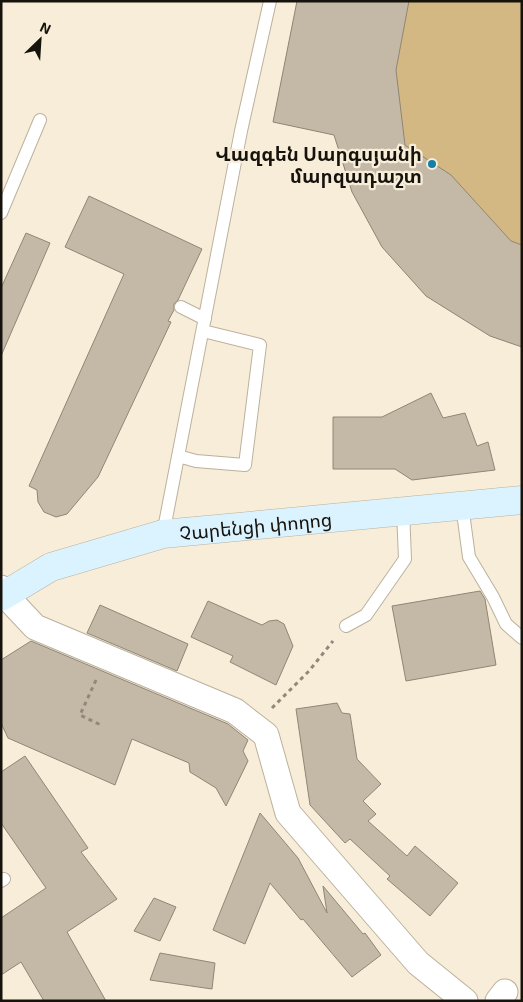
<svg xmlns="http://www.w3.org/2000/svg" width="523" height="1002" viewBox="0 0 523 1002" font-family="'Exo 2','Noto Sans Armenian',sans-serif">
<style>
.green{fill:#d4b883}
.building{fill:#c3b9a6;stroke:#908675}
.lines{fill:none;stroke-linecap:round;stroke-linejoin:round}
.service-casing{stroke:#bbb19e;stroke-width:14}
.minor-casing{stroke:#bbb19e;stroke-width:27}
.secondary-casing{stroke:#bbb19e;stroke-width:29}
.path{stroke:#8f887b;stroke-width:3;stroke-dasharray:4 4;stroke-linecap:butt}
.service{stroke:#fff;stroke-width:12}
.minor{stroke:#fff;stroke-width:25}
.secondary{stroke:#dbf3ff;stroke-width:28}
.poi-dot{fill:#157fa8;stroke:#f7edd9;stroke-width:2}
.labels{text-anchor:middle;dominant-baseline:central;stroke-width:4.5;stroke-linejoin:round;paint-order:stroke}
.poi-label{font-size:19px;font-weight:bold;fill:#16120c;stroke:#f7edd9;text-anchor:end}
.street-label{font-size:19px;fill:#16120c;stroke:#f7edd9}
</style>
<rect width="100%" height="100%" fill="#f7edd9"/>
<path class="green" d="M 297,1 L 522,1 L 522,347 L 490,336 L 426,296 L 382,247 L 352,192 L 334,135 L 273,122 Z"/>
<path class="building" d="M 297,1 L 409,1 L 396,70 L 405,145 L 451,175 L 511,241 L 522,245 L 522,347 L 490,336 L 426,296 L 382,247 L 352,192 L 334,135 L 273,122 Z
M 89,196 L 202,249 L 178,300 L 174,304 L 174,310 L 168,321 L 171,322 L 98,477 L 67,514 L 56,517 L 44,512 L 38,502 L 37,490 L 29,486 L 124,274 L 65,247 Z
M 26,233 L 50,243 L 1,356 L 1,288 Z
M 431,393 L 443,418 L 465,413 L 477,446 L 488,442 L 495,470 L 412,480 L 395,469 L 333,469 L 333,417 L 382,417 Z
M 480,591 L 485,599 L 496,665 L 406,681 L 392,606 Z
M 208,601 L 262,625 L 269,621 L 277,620 L 284,624 L 293,646 L 276,685 L 230,662 L 233,656 L 191,637 Z
M 100,605 L 188,644 L 177,671 L 87,633 Z
M 31,641 L 228,724 L 248,740 L 243,751 L 248,761 L 226,806 L 216,788 L 190,772 L 189,763 L 132,739 L 115,785 L 8,738 L 1,723 L 1,660 Z
M 337,703 L 342,713 L 350,714 L 357,759 L 381,784 L 363,801 L 376,814 L 368,821 L 407,856 L 415,846 L 458,883 L 430,916 L 387,879 L 390,876 L 350,839 L 345,843 L 310,805 L 296,709 Z
M 25,756 L 88,848 L 81,852 L 117,899 L 67,932 L 106,1001 L 44,1001 L 21,962 L 1,975 L 1,918 L 46,888 L 1,823 L 1,772 Z
M 260,813 L 298,858 L 327,913 L 323,886 L 363,934 L 365,933 L 381,955 L 352,977 L 303,919 L 301,920 L 270,883 L 245,944 L 213,930 Z
M 154,898 L 176,907 L 160,941 L 134,931 Z
M 160,953 L 215,963 L 212,989 L 150,980 Z"/>
<g class="lines">
<defs>
<path id="service" d="M 1,213 L 40,120
M 181,307 L 205,319
M 178,456 L 196,461 L 245,465 L 260,345 L 203,331
M 462,505 L 469,557 L 493,597 L 506,624 L 522,638
M 163,534 L 241,131 L 270,1
M 346,626 L 366,615 L 405,559 L 403,510
M 1,881 L 4,879"/>
<path id="minor" d="M 1,588 L 5,595 L 35,627 L 235,711 L 266,735 L 288,813 L 418,963 L 465,1001
M 498,1001 L 505,992"/>
<g id="secondary">
<path id="s1" d="M 1,597 L 51,567 L 163,534 L 522,500"/>
</g>
</defs>
<use href="#service" class="service-casing"/>
<use href="#minor" class="minor-casing"/>
<use href="#secondary" class="secondary-casing"/>
<path class="path" d="M 96,680 L 80,715 L 101,725
M 272,708 L 309,671 L 333,641"/>
<use href="#service" class="service"/>
<use href="#minor" class="minor"/>
<use href="#secondary" class="secondary"/>
</g>
<circle class="poi-dot" cx="432" cy="164" r="5"/>
<g class="labels">
<g class="poi-label">
<text x="422" y="153">Վազգեն Սարգսյանի<tspan x="422" dy="22">մարզադաշտ</tspan></text>
</g>
<g class="street-label">
<text stroke="none"><textPath href="#s1" startOffset="268">Չարենցի փողոց</textPath></text>
</g>
</g>
<rect width="523" height="1002" fill="none" stroke="#16120c" stroke-width="5"/>
<g transform="translate(40 40) rotate(25)" stroke="#f7edd9" stroke-width="4" paint-order="stroke">
<path d="M0-4L9 19L0 12L-9 19Z" fill="#16120c"/>
<text y="-8" font-size="14" font-weight="bold" text-anchor="middle" fill="#16120c">N</text>
</g>
</svg>
